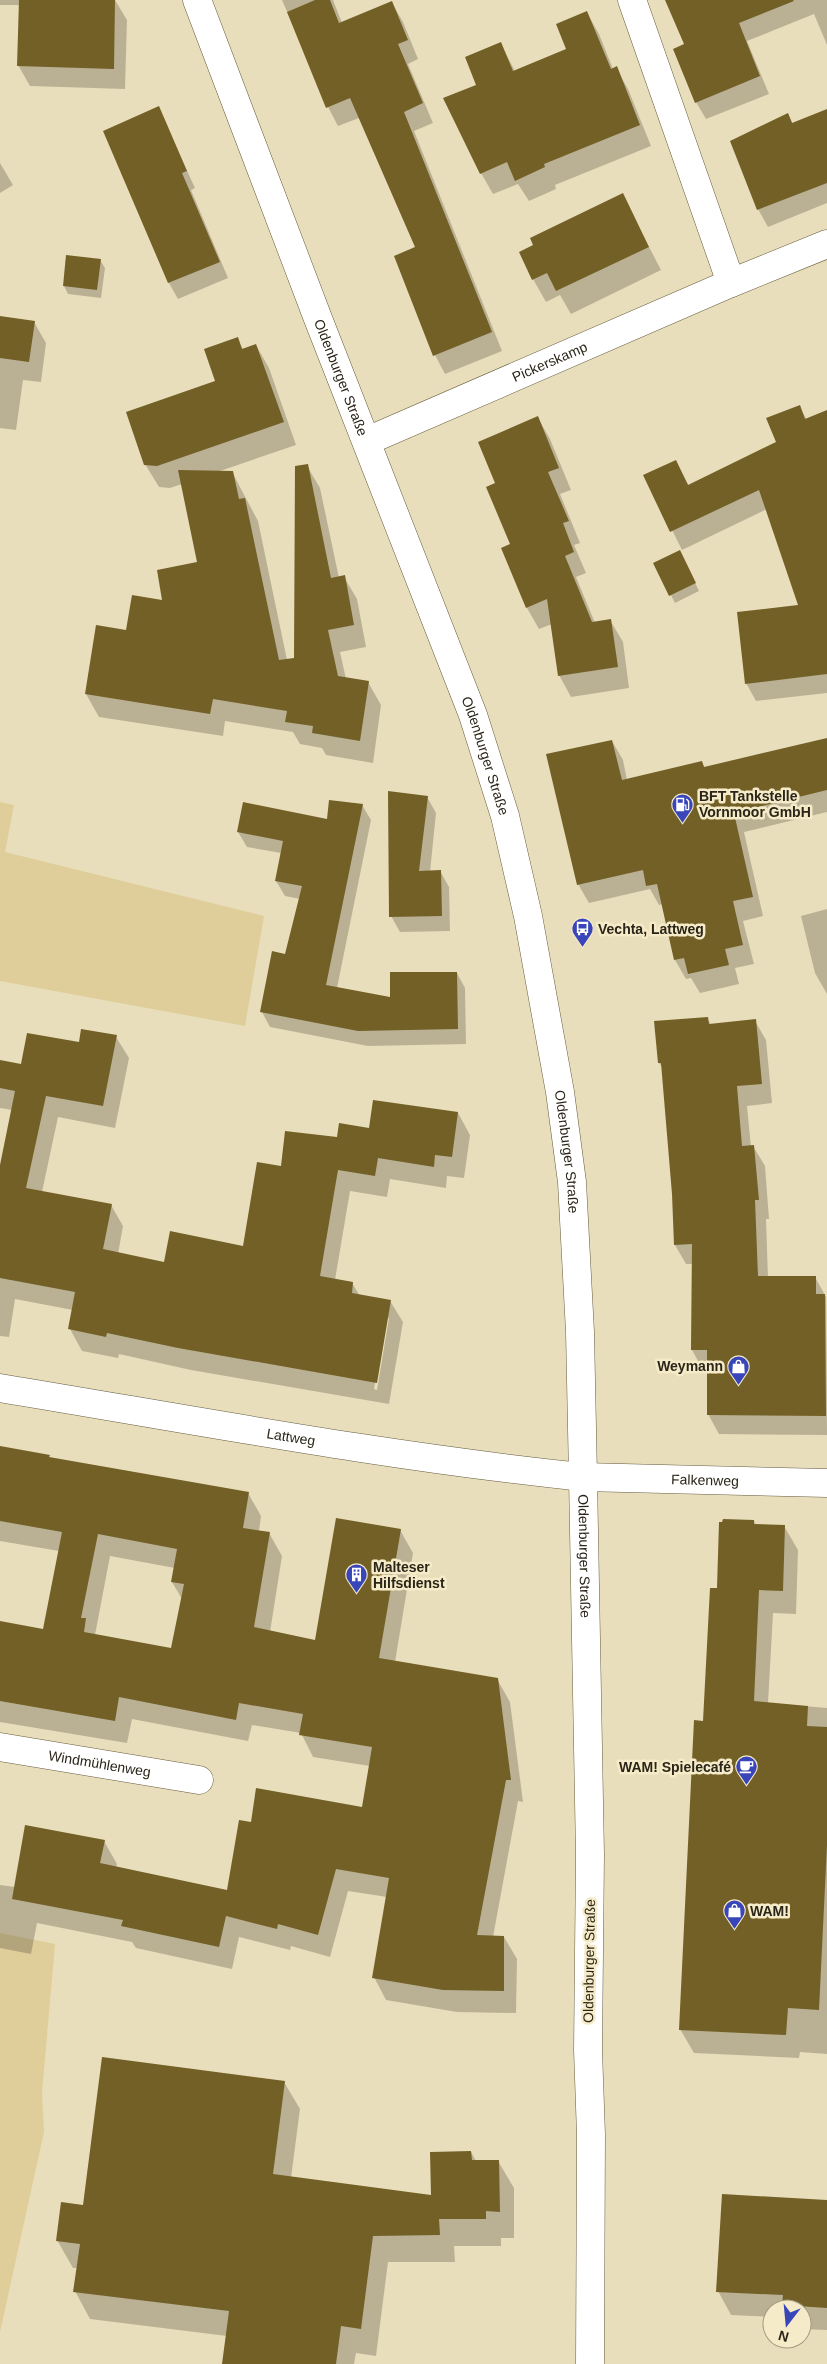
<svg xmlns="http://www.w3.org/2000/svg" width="827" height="2364" viewBox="0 0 827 2364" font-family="Arial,sans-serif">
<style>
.green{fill:#dfce9a}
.shadow{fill:#0003;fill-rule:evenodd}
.building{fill:#726027;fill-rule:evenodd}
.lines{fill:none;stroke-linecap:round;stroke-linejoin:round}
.minor-casing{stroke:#665c3d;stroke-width:29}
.tertiary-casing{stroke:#665c3d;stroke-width:29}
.secondary-casing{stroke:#665c3d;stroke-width:29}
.minor{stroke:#fff;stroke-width:28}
.tertiary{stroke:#fff;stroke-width:28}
.secondary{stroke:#fff;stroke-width:28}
.labels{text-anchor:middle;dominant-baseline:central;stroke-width:5;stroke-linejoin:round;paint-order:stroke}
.street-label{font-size:14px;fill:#2a2518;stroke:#f6ebc8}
.poi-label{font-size:14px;font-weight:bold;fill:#2a2518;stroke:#f6ebc8;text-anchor:start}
</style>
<rect width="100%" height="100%" fill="#e9debb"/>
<path class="green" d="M 0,802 L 14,805 L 5,852 L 264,916 L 245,1026 L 0,981 Z
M 0,1933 L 55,1944 L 42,2093 L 44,2132 L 0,2332 Z"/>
<path class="shadow" d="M 0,0 L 115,0 L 127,20 L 125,89 L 30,86 L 18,65 L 20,5 L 0,5 Z
M 282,0 L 333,0 L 342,23 L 392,3 L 403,22 L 418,59 L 408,64 L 433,123 L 414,131 L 502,351 L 445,374 L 435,355 L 416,248 L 359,118 L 338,126 L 328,107 Z
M 666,0 L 827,0 L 827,45 L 814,14 L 747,41 L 769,94 L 706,119 L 696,102 L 686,45 Z
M 587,13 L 599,34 L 613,69 L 616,68 L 628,89 L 651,146 L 555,185 L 556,189 L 529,201 L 518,184 L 493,194 L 481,173 L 478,85 L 500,43 L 515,71 L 568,50 Z
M 158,108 L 195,188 L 191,190 L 228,278 L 178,299 L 169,283 L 105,132 Z
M 827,111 L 827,203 L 768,227 L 758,209 L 788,114 L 793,124 Z
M 0,163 L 13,185 L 0,193 Z
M 622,195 L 661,270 L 571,314 L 560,295 L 546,302 L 533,279 Z
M 100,260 L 105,268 L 101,298 L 68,294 L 64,286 Z
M 0,317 L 34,322 L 46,343 L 41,382 L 23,380 L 16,430 L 0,428 Z
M 237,339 L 243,349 L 256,345 L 269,368 L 296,445 L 220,471 L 232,472 L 258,521 L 287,660 L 295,659 L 307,466 L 320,488 L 339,578 L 344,577 L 357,599 L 366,647 L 340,652 L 346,679 L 368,682 L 381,705 L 373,763 L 326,755 L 322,748 L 300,744 L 293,732 L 225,721 L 223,736 L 99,717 L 86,694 L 127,632 L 164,601 L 199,563 L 182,484 L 170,488 L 159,487 L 145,464 L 216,382 Z
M 799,406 L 807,420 L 827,414 L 827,693 L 756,701 L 746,683 L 800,606 L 767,509 L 682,550 L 645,476 L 675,461 L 689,486 L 778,443 Z
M 538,418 L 550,439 L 571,490 L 560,494 L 580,543 L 574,545 L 586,573 L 576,577 L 595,623 L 610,620 L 623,642 L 629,688 L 571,697 L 559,675 L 552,624 L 539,629 L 527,608 L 496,484 Z
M 684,560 L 699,591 L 675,603 L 655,564 Z
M 827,739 L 827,812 L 744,832 L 763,916 L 743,921 L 754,964 L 735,968 L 739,984 L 700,993 L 691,978 L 686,979 L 675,960 L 663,904 L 659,905 L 650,889 L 589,903 L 578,884 L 612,741 L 623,760 L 627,780 L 702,763 L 705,768 Z
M 427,797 L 436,813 L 430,872 L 440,871 L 449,887 L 450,931 L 400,932 L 391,916 Z
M 362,805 L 371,820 L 337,988 L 392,999 L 457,973 L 465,988 L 466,1044 L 368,1046 L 270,1027 L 262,1012 L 286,955 L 300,899 L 285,896 L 276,881 L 281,853 L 247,847 L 238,832 L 328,821 Z
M 827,909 L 827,994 L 815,973 L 801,916 Z
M 707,1018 L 711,1025 L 755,1021 L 766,1040 L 772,1103 L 747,1106 L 751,1147 L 753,1146 L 765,1166 L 769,1219 L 766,1219 L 768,1277 L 815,1277 L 826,1297 L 827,1435 L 719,1434 L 708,1414 L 708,1370 L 703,1370 L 692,1350 L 693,1264 L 686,1264 L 675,1245 L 674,1194 L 663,1068 L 659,1063 Z
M 116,1037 L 129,1058 L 115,1128 L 58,1117 L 42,1192 L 111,1205 L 123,1226 L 118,1254 L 165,1264 L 244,1247 L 282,1168 L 338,1139 L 370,1129 L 458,1113 L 470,1135 L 464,1178 L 447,1176 L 446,1188 L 390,1179 L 387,1197 L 350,1191 L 335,1280 L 352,1283 L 360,1296 L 390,1301 L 403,1322 L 389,1404 L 191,1370 L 119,1354 L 118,1358 L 82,1351 L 70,1329 L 73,1310 L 15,1299 L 9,1337 L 0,1336 L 0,1171 L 12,1110 L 0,1108 L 0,1061 L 22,1065 L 80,1044 ZM 386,1318 L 389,1318 L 377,1390 L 374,1389 Z
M 0,1448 L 49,1456 L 51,1459 L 248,1493 L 261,1516 L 259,1531 L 269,1533 L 282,1556 L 270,1632 L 316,1642 L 400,1530 L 413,1553 L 395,1662 L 497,1679 L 510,1702 L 523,1802 L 518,1801 L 493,1937 L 504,1937 L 517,1959 L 516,2013 L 457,2012 L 386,2000 L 374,1977 L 387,1897 L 348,1891 L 330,1957 L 291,1946 L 290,1950 L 239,1937 L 232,1969 L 136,1948 L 132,1942 L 37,1923 L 31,1954 L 0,1948 L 0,1885 L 15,1887 L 104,1841 L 117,1864 L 116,1868 L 228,1892 L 252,1823 L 363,1808 L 370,1766 L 313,1757 L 301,1733 L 252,1725 L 248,1741 L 132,1719 L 127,1743 L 0,1722 L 0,1622 L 44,1631 L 59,1551 L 0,1541 ZM 110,1556 L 175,1568 L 172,1582 L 182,1599 L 172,1649 L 95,1635 Z
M 754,1521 L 756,1525 L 784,1526 L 798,1550 L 796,1614 L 773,1613 L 768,1703 L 827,1708 L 827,2054 L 800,2052 L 799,2058 L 694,2053 L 680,2029 L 704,1722 L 718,1589 Z
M 284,2082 L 300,2109 L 291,2178 L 432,2196 L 471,2152 L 476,2161 L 498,2161 L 514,2188 L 514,2238 L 501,2238 L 501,2246 L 454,2246 L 455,2262 L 388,2262 L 376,2356 L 356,2353 L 354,2364 L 223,2364 L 227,2336 L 90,2319 L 75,2291 L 78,2268 L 73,2268 L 57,2240 L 84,2206 Z
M 827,2202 L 827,2330 L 802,2329 L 802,2309 L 772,2309 L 772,2317 L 731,2315 L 718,2291 Z"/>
<path class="building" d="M 19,0 L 115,0 L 114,69 L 17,66 Z
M 315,0 L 330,0 L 339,23 L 392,1 L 408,40 L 398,44 L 423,103 L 404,112 L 492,332 L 433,356 L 394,256 L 415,247 L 350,98 L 326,108 L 287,12 Z
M 665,0 L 793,0 L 794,1 L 739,23 L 760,76 L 695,103 L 673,49 L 684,44 Z
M 587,11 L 611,69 L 617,66 L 640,125 L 544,164 L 545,167 L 515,181 L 507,162 L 480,174 L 443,98 L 476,85 L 465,57 L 501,42 L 513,71 L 566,49 L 556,24 Z
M 159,106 L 187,171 L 182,173 L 220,262 L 168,283 L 103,131 Z
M 827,109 L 827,183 L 757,210 L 730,141 L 788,113 L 792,123 Z
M 623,193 L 649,247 L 556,291 L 547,273 L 532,280 L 519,252 L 533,245 L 530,238 Z
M 66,255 L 101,259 L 97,290 L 63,286 Z
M 0,316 L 35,321 L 29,362 L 0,358 Z
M 238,337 L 242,349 L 256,344 L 284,422 L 157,466 L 144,465 L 126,412 L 215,381 L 204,349 Z
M 800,405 L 805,419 L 827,410 L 827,674 L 745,684 L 737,612 L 798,605 L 759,490 L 670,532 L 643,475 L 676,460 L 688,485 L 776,442 L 766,418 Z
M 538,416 L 559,468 L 548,472 L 569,521 L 563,523 L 574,552 L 565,556 L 592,622 L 611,619 L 618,667 L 558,676 L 547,599 L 526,608 L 501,548 L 510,544 L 486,487 L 495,483 L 478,442 Z
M 308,464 L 331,578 L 345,575 L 354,625 L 328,630 L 338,676 L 369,681 L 360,741 L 312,733 L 313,726 L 285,722 L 287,711 L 213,699 L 210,714 L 85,694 L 96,625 L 126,630 L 132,595 L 162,600 L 157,570 L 197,562 L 178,470 L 233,471 L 239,499 L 245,498 L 279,660 L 294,658 L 295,466 Z
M 680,550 L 696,583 L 669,596 L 653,563 Z
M 827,738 L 827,790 L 734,813 L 753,897 L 733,901 L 743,945 L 725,949 L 729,965 L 688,974 L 684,958 L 674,960 L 657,884 L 646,886 L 643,870 L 577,885 L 546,754 L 612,740 L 622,780 L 702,761 L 704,767 Z
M 388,791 L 428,796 L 419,871 L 441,870 L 442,916 L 389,917 Z
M 329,800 L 363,804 L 326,985 L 390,997 L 390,972 L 457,972 L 458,1029 L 358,1031 L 260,1012 L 272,951 L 285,954 L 302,886 L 275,881 L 283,841 L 237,832 L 243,802 L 327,819 Z
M 708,1017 L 709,1024 L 756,1019 L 762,1084 L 737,1086 L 742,1146 L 754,1145 L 759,1200 L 755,1200 L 758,1276 L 816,1276 L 816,1294 L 825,1294 L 826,1416 L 707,1415 L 707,1350 L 691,1350 L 692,1244 L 674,1245 L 672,1194 L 661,1063 L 658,1063 L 654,1021 Z
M 81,1029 L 117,1035 L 103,1106 L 46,1096 L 26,1188 L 112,1204 L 103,1249 L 164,1262 L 170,1231 L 243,1246 L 257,1162 L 281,1166 L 285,1131 L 337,1137 L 339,1123 L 369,1128 L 373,1100 L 458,1112 L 452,1157 L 435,1155 L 434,1167 L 378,1158 L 375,1176 L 338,1170 L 320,1276 L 353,1282 L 352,1293 L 391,1300 L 377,1383 L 178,1348 L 107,1333 L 106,1337 L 68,1329 L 75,1292 L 0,1278 L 0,1165 L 15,1091 L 0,1088 L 0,1060 L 21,1064 L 27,1033 L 79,1042 Z
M 0,1446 L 50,1455 L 49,1457 L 249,1492 L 243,1528 L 270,1532 L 254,1627 L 315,1640 L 336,1518 L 401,1529 L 379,1658 L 498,1678 L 511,1780 L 506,1780 L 477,1935 L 504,1936 L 504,1991 L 443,1990 L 372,1978 L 389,1878 L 336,1869 L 318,1935 L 278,1924 L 277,1929 L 226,1916 L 219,1947 L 121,1926 L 123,1920 L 12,1899 L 25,1825 L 105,1840 L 100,1863 L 227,1890 L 239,1820 L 251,1822 L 256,1788 L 362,1807 L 372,1747 L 299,1735 L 303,1714 L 239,1703 L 236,1720 L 119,1697 L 115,1721 L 0,1701 L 0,1621 L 43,1629 L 62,1532 L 0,1521 ZM 98,1534 L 177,1549 L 171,1582 L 184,1584 L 171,1648 L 84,1632 L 86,1618 L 81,1618 Z
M 723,1519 L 754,1520 L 754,1524 L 785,1525 L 783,1591 L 759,1590 L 754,1701 L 808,1706 L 807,1726 L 827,1727 L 827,1845 L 819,2010 L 788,2008 L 786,2035 L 679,2030 L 694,1720 L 703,1721 L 710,1588 L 717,1588 L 719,1522 L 722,1522 Z
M 102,2057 L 285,2081 L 273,2174 L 431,2195 L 430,2152 L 471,2151 L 472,2160 L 499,2160 L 500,2212 L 486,2211 L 486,2219 L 439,2219 L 440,2235 L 373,2236 L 361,2329 L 341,2326 L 336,2364 L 222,2364 L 229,2311 L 73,2292 L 80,2244 L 56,2241 L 61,2202 L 83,2205 Z
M 722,2194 L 827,2200 L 827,2308 L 782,2305 L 783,2295 L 716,2292 Z"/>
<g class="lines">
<defs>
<g id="minor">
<path d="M 632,0 L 731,283"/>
<path id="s1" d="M 367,441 L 731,283 L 827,244"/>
<path id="s2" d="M 0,1747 L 199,1780"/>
</g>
<g id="tertiary">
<path id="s3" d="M 0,1388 C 194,1420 388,1457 583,1477"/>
</g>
<g id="secondary">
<path id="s4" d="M 197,0 L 317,316 L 473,715 L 505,816 L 528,916 L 560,1092 L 572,1182 L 580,1332 L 583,1477 L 590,1855 L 588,2050 L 591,2135 L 590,2364"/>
<path id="s5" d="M 583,1477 L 827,1483"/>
</g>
</defs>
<use href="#minor" class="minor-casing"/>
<use href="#tertiary" class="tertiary-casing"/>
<use href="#secondary" class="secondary-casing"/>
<use href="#minor" class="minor"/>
<use href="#tertiary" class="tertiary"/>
<use href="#secondary" class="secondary"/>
</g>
<defs>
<symbol id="fuel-pin" viewBox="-11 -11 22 30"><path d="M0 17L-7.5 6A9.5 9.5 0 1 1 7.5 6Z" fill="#3946b9" stroke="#f6ebc8"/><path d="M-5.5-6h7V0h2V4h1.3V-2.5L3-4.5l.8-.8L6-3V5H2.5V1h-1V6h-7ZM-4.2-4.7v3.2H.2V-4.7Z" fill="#fff"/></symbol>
<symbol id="bus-pin" viewBox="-11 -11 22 30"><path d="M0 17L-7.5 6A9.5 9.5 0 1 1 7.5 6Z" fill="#3946b9" stroke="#f6ebc8"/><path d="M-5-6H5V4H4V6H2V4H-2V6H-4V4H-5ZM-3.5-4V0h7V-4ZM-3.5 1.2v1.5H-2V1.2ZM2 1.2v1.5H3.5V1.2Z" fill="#fff"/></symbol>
<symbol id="shop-pin" viewBox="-11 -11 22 30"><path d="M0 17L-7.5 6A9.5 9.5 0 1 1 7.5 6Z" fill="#3946b9" stroke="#f6ebc8"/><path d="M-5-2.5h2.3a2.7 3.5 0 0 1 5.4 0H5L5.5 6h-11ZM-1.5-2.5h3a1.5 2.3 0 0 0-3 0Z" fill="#fff"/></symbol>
<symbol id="building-pin" viewBox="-11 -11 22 30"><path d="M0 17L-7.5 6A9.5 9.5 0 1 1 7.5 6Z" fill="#3946b9" stroke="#f6ebc8"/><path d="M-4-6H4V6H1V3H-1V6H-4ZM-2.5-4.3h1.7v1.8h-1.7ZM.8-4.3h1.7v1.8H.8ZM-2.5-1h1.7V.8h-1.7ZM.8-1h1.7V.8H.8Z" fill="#fff"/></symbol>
<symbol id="cafe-pin" viewBox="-11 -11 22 30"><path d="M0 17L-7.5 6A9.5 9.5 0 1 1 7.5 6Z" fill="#3946b9" stroke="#f6ebc8"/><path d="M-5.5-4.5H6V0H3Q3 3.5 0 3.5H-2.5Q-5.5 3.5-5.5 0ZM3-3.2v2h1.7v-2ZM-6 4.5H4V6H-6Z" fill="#fff"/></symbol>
</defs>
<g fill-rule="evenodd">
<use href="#fuel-pin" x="670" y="792" width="25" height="34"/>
<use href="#bus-pin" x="570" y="916" width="25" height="34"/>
<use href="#shop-pin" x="726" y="1354" width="25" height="34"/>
<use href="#building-pin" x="344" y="1562" width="25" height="34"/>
<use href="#cafe-pin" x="734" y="1754" width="25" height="34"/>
<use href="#shop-pin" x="722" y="1898" width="25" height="34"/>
</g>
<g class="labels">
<g class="street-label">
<text stroke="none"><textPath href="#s1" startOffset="199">Pickerskamp</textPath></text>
<text stroke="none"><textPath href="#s4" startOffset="404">Oldenburger Straße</textPath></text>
<text stroke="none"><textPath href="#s4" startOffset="809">Oldenburger Straße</textPath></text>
<text stroke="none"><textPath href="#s4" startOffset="1214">Oldenburger Straße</textPath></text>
<text stroke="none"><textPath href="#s3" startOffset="295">Lattweg</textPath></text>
<text stroke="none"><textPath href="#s5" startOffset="122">Falkenweg</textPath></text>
<text stroke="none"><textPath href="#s4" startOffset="1619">Oldenburger Straße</textPath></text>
<text stroke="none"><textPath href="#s2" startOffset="101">Windmühlenweg</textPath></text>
<text transform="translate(589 1961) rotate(-89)">Oldenburger Straße</text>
</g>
<g class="poi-label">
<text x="699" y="796">BFT Tankstelle<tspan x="699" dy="16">Vornmoor GmbH</tspan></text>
<text x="598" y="929">Vechta, Lattweg</text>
<text x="723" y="1366" text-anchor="end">Weymann</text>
<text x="373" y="1567">Malteser<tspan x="373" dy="16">Hilfsdienst</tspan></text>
<text x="731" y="1767" text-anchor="end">WAM! Spielecafé</text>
<text x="750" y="1911">WAM!</text>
</g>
</g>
<g transform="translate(787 2324) rotate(196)"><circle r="24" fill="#f6ebc8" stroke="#a49c82"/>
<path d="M0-4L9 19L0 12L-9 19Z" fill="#3946b9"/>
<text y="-8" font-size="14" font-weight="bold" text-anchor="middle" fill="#2a2518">N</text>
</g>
</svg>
